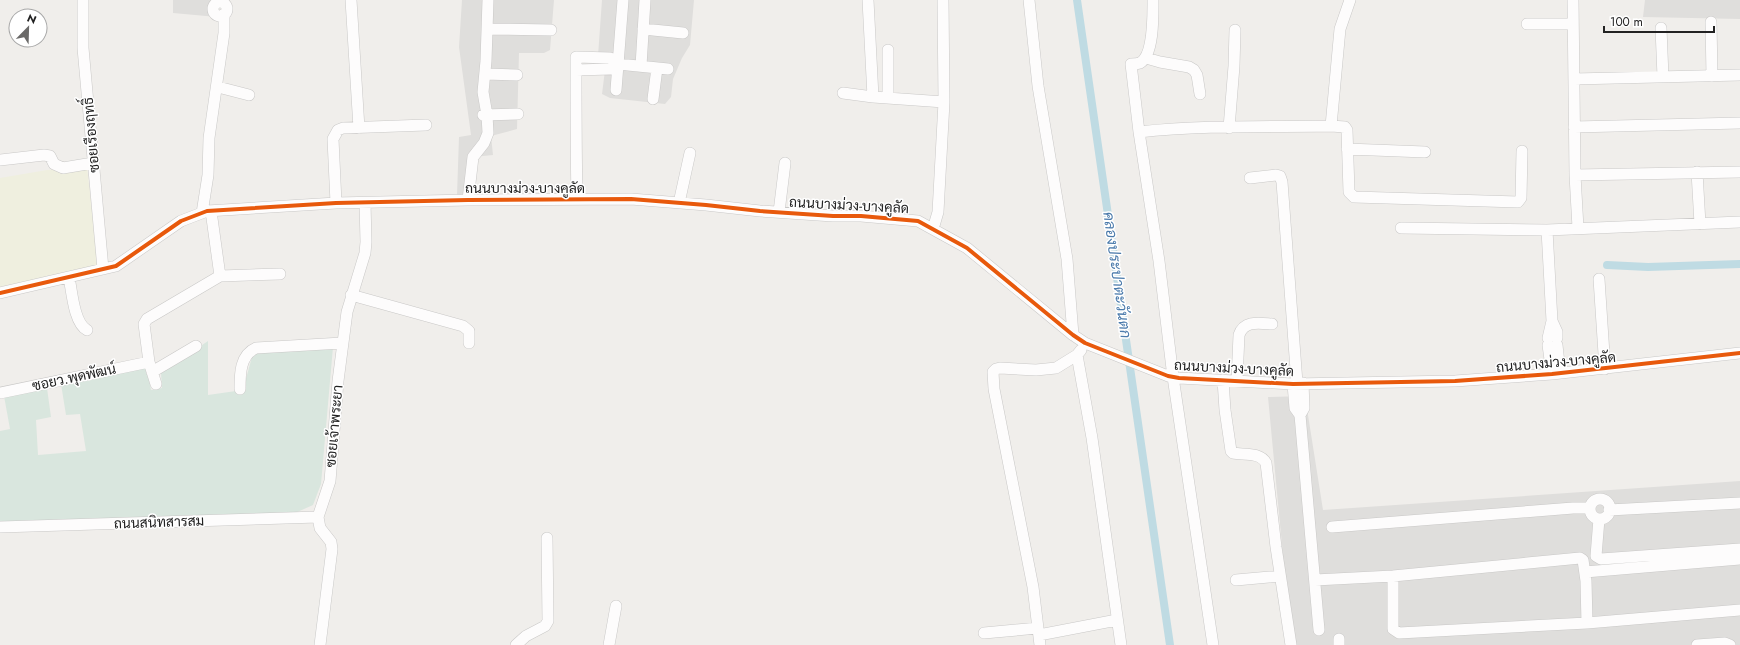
<svg xmlns="http://www.w3.org/2000/svg" width="1740" height="645" viewBox="0 0 1740 645" font-family="Jost,Sarabun,sans-serif">
<style>
.residential{fill:#dfdedc}
.farmland{fill:#efefdf}
.wetland{fill:#d9e6de}
.lines{fill:none;stroke-linecap:round;stroke-linejoin:round}
.canal{stroke:#bfdbe3;stroke-width:8}
.minor-casing{stroke:#c9c8c7;stroke-width:12}
.minor{stroke:#fdfcfc;stroke-width:11}
.cycleway-casing{stroke:#fff;stroke-width:6}
.cycleway{stroke:#e8590c;stroke-width:4}
.labels{text-anchor:middle;dominant-baseline:central;stroke-width:3;stroke-linejoin:round;paint-order:stroke}
.street-label{font-size:14px;fill:#222;stroke:#fff}
.water-label{font-size:15px;font-style:italic;fill:#4a7aab;stroke:#fff}
</style>
<rect width="100%" height="100%" fill="#f0eeeb"/>
<path class="residential" d="M 173,0 L 220,0 L 217,17 L 173,13 Z
M 462,0 L 554,0 L 550,50 L 544,53 L 519,53 L 517,129 L 491,136 L 493,155 L 473,157 L 477,196 L 457,195 L 459,137 L 471,135 L 459,47 Z
M 602,0 L 694,0 L 690,45 L 682,58 L 673,79 L 671,97 L 665,104 L 610,98 L 602,94 L 605,70 L 597,70 Z
M 1645,0 L 1740,0 L 1740,19 L 1643,17 Z
M 1305,396 L 1323,510 L 1740,481 L 1740,645 L 1294,645 L 1287,598 L 1268,397 Z"/>
<path class="farmland" d="M 87,167 L 99,268 L 0,289 L 0,178 L 47,170 Z"/>
<path class="wetland" d="M 208,341 L 208,395 L 243,390 L 253,353 L 333,347 L 321,484 L 313,505 L 295,513 L 0,523 L 0,431 L 10,429 L 4,396 L 47,388 L 51,417 L 36,420 L 38,455 L 86,451 L 80,414 L 66,415 L 61,384 L 147,367 L 151,390 L 162,388 L 161,373 Z"/>
<g class="lines">
<path class="canal" d="M 1077,0 L 1170,645
M 1607,265 L 1648,267 L 1740,264"/>
<defs>
<path id="minor" d="M 83,0 L 83,48 L 103,269
M 351,0 L 359,128
M 868,0 L 873,97
M 1029,0 L 1038,86 L 1067,259 L 1073,335
M 1573,0 L 1575,175 L 1578,228
M213 9a7 7 0 1 1 14 0a7 7 0 1 1-14 0Z
M 1711,22 L 1712,76
M 1527,24 L 1573,24
M 1661,28 L 1663,77
M 487,29 L 551,30
M 643,29 L 683,33
M 1146,58 L 1160,62 L 1189,67 L 1194,70 L 1197,75 L 1200,94
M 618,64 L 668,69
M 641,66 L 645,0
M 576,70 L 611,69 L 618,64 L 610,58 L 576,57 C 576,105 576,152 577,199
M 485,74 L 517,75
M 1574,79 L 1740,75
M 218,87 L 249,95
M 616,90 L 623,0
M 843,93 L 873,97 L 944,102
M 888,98 L 888,50
M 653,99 L 657,68
M 483,115 L 518,114
M 1331,126 L 1340,29 L 1350,0
M 1574,127 L 1740,123
M 1229,128 L 1234,66 L 1235,30
M 1139,132 L 1131,64 C 1133,64 1137,64 1140,63 C 1154,55 1153,15 1153,0
M 1347,149 L 1425,152
M 0,160 L 44,155 L 50,156 L 54,164 L 63,168 L 93,163
M 1697,172 L 1700,224
M 1575,175 L 1740,172
M 1250,178 L 1276,175 L 1280,176 L 1282,182 L 1297,383
M 468,200 L 473,157 L 484,143 L 488,133 L 487,115 L 483,92 L 486,61 L 488,0
M 336,203 L 333,139 L 338,130 L 343,128 L 426,125
M 679,203 L 690,153
M 779,212 L 785,163
M 202,213 L 208,175 L 209,138 L 224,33 L 224,14
M 1401,228 L 1547,230
M 933,229 L 938,212 L 944,102 L 943,0
M 220,276 L 280,274
M 69,277 C 72,292 74,323 87,330
M 1599,279 L 1605,369
M 0,293 L 116,266 L 181,221 L 207,211 L 336,203 L 468,200 L 631,199 L 706,205 L 760,211 L 833,216 L 861,216 L 918,221 L 967,248 L 1073,335 L 1085,343 L 1168,376 L 1179,378 L 1293,384 L 1455,381 L 1552,374 L 1740,353
M 351,295 L 463,326 L 469,331 L 469,343
M 1548,338 L 1552,321
M 1557,338 L 1557,332 L 1552,321 L 1547,230 L 1740,222
M 1548,345 L 1552,374
M 1557,345 L 1560,373
M 1081,350 L 1077,355 L 1092,438 L 1121,645
M 152,372 L 196,346
M 1223,380 L 1225,410 L 1231,451 L 1233,453 C 1244,455 1260,452 1266,463 L 1276,547 L 1291,645
M 1237,380 L 1239,335 C 1244,320 1259,323 1272,324
M 1303,383 L 1304,408 L 1300,415 L 1319,630
M 156,384 L 149,362 L 144,324 L 147,319 L 220,276 L 211,211
M 1293,384 L 1295,408 L 1300,415
M 240,389 C 240,374 240,355 256,348 L 342,343
M 0,393 L 149,362
M1590 509a10 10 0 1 1 20 0a10 10 0 1 1-20 0Z
M 1609,510 L 1740,503
M 1599,519 L 1596,556 L 1601,559 L 1740,549
M 0,527 L 318,517
M 1332,527 L 1573,508 L 1590,508
M 1585,572 L 1740,559
M 1393,576 L 1393,629 L 1399,633 L 1587,623 L 1740,610
M 1236,580 L 1280,576
M 1315,580 L 1393,576 L 1580,558 L 1583,560 L 1586,581 L 1587,623
M 984,633 L 1038,628
M 1039,635 L 1117,620
M 1339,639 L 1339,645
M 320,645 L 332,549 L 331,542 L 320,528 L 318,517 L 330,481 L 338,381 L 347,312 L 365,253 L 366,242 L 365,203
M 516,645 L 526,636 L 545,626 L 548,621 L 547,538
M 609,645 L 616,606
M 1040,645 L 1033,587 L 994,389 L 993,372 L 996,369 L 1000,368 L 1036,370 L 1056,368 L 1077,355
M 1213,645 L 1173,377 L 1159,261 L 1139,132 C 1202,125 1267,127 1331,126 L 1345,127 L 1347,130 L 1349,192 L 1354,197 L 1518,202 L 1521,198 L 1522,151
M 1697,645 L 1725,643 L 1730,645"/>
</defs>
<use href="#minor" class="minor-casing"/>
<use href="#minor" class="minor"/>
<defs>
<path id="cycleway" d="M 0,293 L 116,266 L 181,221 L 207,211 L 336,203 L 468,200 L 631,199 L 706,205 L 760,211 L 833,216 L 861,216 L 918,221 L 967,248 L 1073,335 L 1085,343 L 1168,376 L 1179,378 L 1293,384 L 1455,381 L 1552,374 L 1740,353"/>
</defs>
<use href="#cycleway" class="cycleway-casing"/>
<use href="#cycleway" class="cycleway"/>
</g>
<g class="labels">
<g class="street-label">
<text transform="translate(91 135) rotate(-95)">ซอยเรืองฤทธิ์</text>
<text x="525" y="188">ถนนบางม่วง-บางคูลัด</text>
<text transform="translate(849 205) rotate(3)">ถนนบางม่วง-บางคูลัด</text>
<text transform="translate(1556 362) rotate(-5)">ถนนบางม่วง-บางคูลัด</text>
<text transform="translate(1234 368) rotate(3)">ถนนบางม่วง-บางคูลัด</text>
<text transform="translate(74 377) rotate(-12)">ซอยว.พุดพัฒน์</text>
<text transform="translate(334 426) rotate(-85)">ซอยเจ้าพระยา</text>
<text transform="translate(159 522) rotate(-2)">ถนนสนิทสารสม</text>
</g>
<g class="water-label">
<text transform="translate(1117 275) rotate(82)">คลองประปาตะวันตก</text>
</g>
</g>
<g transform="translate(28 28) rotate(23)"><circle r="19" fill="#ffffff" stroke="#a7a7a7"/>
<path d="M0-3L7 15L0 10L-7 15Z" fill="#6a6968"/>
<text y="-6" font-size="11" font-weight="bold" text-anchor="middle" fill="#222222">N</text>
</g>
<path d="M1604 26v6h110v-6" fill="none" stroke="#222222" stroke-width="2"/>
<text x="1610" y="26" font-size="12" fill="#222222" stroke="#ffffff" stroke-width="3" paint-order="stroke">100 m</text>
</svg>
